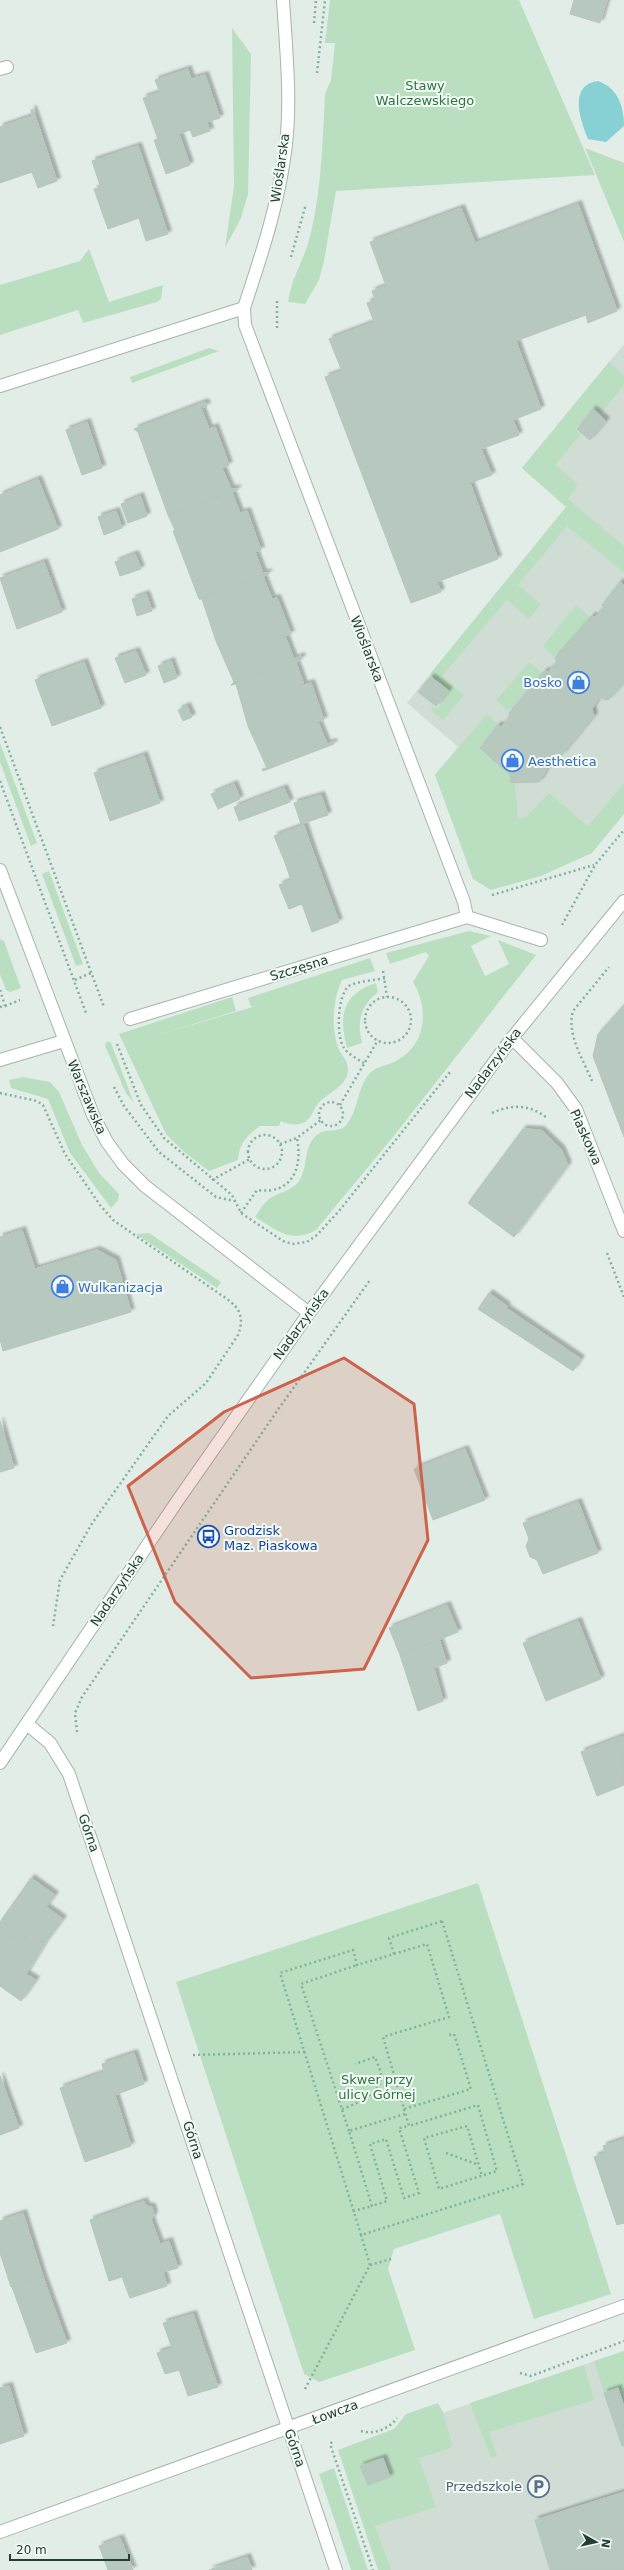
<svg xmlns="http://www.w3.org/2000/svg" width="624" height="2570" viewBox="0 0 624 2570" font-family="'DejaVu Sans',sans-serif">
<style>
.built{fill:#d0ddd5}
.green{fill:#badfc0}
.water{fill:#87d1d4}
.building{fill:#b7c8bf;stroke:#b4c7bd;filter:url(#shadow)}
.lines{fill:none;stroke-linecap:round;stroke-linejoin:round}
.service-casing{stroke:#a4b5ad;stroke-width:14}
.minor-casing{stroke:#a4b5ad;stroke-width:14}
.tertiary-casing{stroke:#a4b5ad;stroke-width:14}
.path{stroke:#81b29d;stroke-width:2.5;stroke-dasharray:2 3;stroke-linecap:butt}
.service{stroke:#fff;stroke-width:12}
.minor{stroke:#fff;stroke-width:12}
.tertiary{stroke:#fff;stroke-width:12}
.marked{fill:#cd624d;fill-opacity:0.2;stroke:#cd624d;stroke-width:3;stroke-linejoin:round}
.labels{text-anchor:middle;dominant-baseline:central;stroke-width:4;stroke-linejoin:round;paint-order:stroke}
.park-label{font-size:13px;fill:#29773f;stroke:#f3f9f5}
.street-label{font-size:13px;fill:#213f33;stroke:#f3f9f5}
.shop-label{font-size:13px;fill:#366cbe;stroke:#f3f9f5;text-anchor:start}
.transit-label{font-size:13px;fill:#164399;stroke:#f3f9f5;text-anchor:start}
.service-label{font-size:13px;fill:#4e5e75;stroke:#f3f9f5;text-anchor:end}
</style>
<defs>
<filter id="shadow"><feDropShadow dx="3.5" dy="-3.5" stdDeviation="1" flood-color="#0004"/></filter>
</defs>
<rect width="100%" height="100%" fill="#e2ede7"/>
<path class="built" d="M 624,344 L 624,806 L 583,855 L 435,775 L 458,747 L 407,703 L 566,507 L 522,468 Z
M 624,2351 L 624,2570 L 384,2570 L 369,2525 L 407,2425 Z"/>
<path class="green" d="M 330,0 L 519,0 L 595,175 L 336,191 L 324,261 L 319,280 L 305,304 L 288,302 C 291,279 303,262 309,240 C 321,198 323,138 325,94 L 331,80 L 335,43 L 325,43 Z
M 232,28 L 251,54 L 248,194 L 241,218 L 225,248 L 234,186 Z
M 585,148 L 624,163 L 624,242 Z
M 89,249 L 109,302 L 163,285 L 161,299 L 157,302 L 83,323 L 78,310 L 0,335 L 0,285 L 80,261 Z
M 209,348 L 219,351 L 132,383 L 130,377 Z
M 609,362 L 624,375 L 624,385 L 601,413 L 593,407 L 575,429 L 581,434 L 555,465 L 578,484 L 568,499 L 624,546 L 624,573 L 567,526 L 518,585 L 541,604 L 529,619 L 507,600 L 442,676 L 464,695 L 443,720 L 431,710 L 432,706 L 437,709 L 450,691 L 430,674 L 566,507 L 522,468 Z
M 576,605 L 590,617 L 555,658 L 543,646 Z
M 529,662 L 543,673 L 508,711 L 496,700 Z
M 487,714 L 498,724 L 479,748 L 510,775 L 511,784 L 515,784 L 518,818 L 526,817 L 549,793 L 588,826 L 624,783 L 624,814 L 592,853 L 541,876 L 491,890 L 473,879 L 435,775 Z
M 0,743 L 37,843 L 31,846 L 0,762 Z
M 49,871 L 83,964 L 76,966 L 42,874 Z
M 469,931 L 491,936 L 471,946 L 485,976 L 509,964 L 498,940 L 536,955 L 393,1137 L 316,1230 C 290,1244 277,1230 255,1217 C 259,1211 263,1204 268,1200 C 277,1192 291,1192 299,1181 C 309,1166 302,1148 317,1135 C 326,1127 340,1134 347,1124 C 359,1109 357,1086 371,1072 C 378,1066 388,1065 396,1061 C 427,1045 429,1008 413,982 L 429,956 L 426,952 L 390,964 L 386,953 Z
M 0,939 L 4,941 L 21,988 L 10,992 L 6,990 L 0,974 Z
M 370,958 L 375,971 L 342,980 C 333,998 331,1027 338,1047 C 340,1054 348,1060 348,1069 C 348,1087 326,1093 317,1105 C 313,1111 311,1118 305,1122 C 297,1126 288,1125 281,1121 L 279,1126 L 260,1126 C 247,1135 239,1144 238,1160 L 209,1171 L 183,1151 L 166,1134 L 119,1034 L 232,997 L 236,1011 L 161,1034 L 259,1005 L 251,1007 L 248,998 Z
M 376,983 L 378,992 C 360,1007 357,1021 362,1043 L 347,1048 C 338,1017 343,993 376,983 Z
M 107,1041 L 111,1043 L 134,1103 L 126,1093 L 105,1046 Z
M 23,1077 L 50,1082 L 59,1092 L 82,1145 L 99,1173 L 119,1194 L 118,1200 L 111,1208 L 70,1153 L 48,1099 L 11,1088 L 9,1080 Z
M 149,1233 L 221,1282 L 217,1288 L 136,1234 Z
M 478,1883 L 611,2294 L 534,2319 L 500,2214 L 394,2249 L 388,2269 L 415,2350 L 319,2382 L 304,2374 L 176,1982 Z
M 624,2351 L 624,2407 L 618,2388 L 604,2393 L 594,2361 Z
M 584,2365 L 594,2400 L 489,2432 L 497,2456 L 491,2458 L 470,2403 Z
M 438,2403 L 443,2412 L 452,2444 L 451,2448 L 419,2458 L 436,2507 L 375,2526 L 391,2570 L 378,2570 L 338,2450 L 394,2429 L 406,2414 Z
M 334,2468 L 368,2570 L 351,2570 L 319,2474 Z"/>
<path class="water" d="M 598,81 C 618,88 624,107 624,126 L 606,142 L 588,139 C 580,120 568,85 598,81 Z"/>
<path class="building" d="M 574,0 L 607,0 L 600,23 L 570,14 Z
M 188,69 L 191,79 L 205,75 L 220,118 L 207,122 L 210,131 L 193,137 L 190,130 L 179,134 L 190,165 L 166,174 L 154,140 L 158,139 L 143,98 L 160,92 L 155,80 Z
M 33,109 L 57,181 L 38,188 L 32,172 L 0,183 L 0,127 L 32,116 L 31,110 Z
M 138,146 L 168,234 L 146,241 L 139,218 L 108,229 L 94,189 L 101,188 L 92,161 Z
M 578,204 L 617,311 L 588,323 L 586,315 L 516,341 L 541,409 L 513,420 L 519,435 L 481,449 L 492,475 L 470,483 L 498,559 L 437,582 L 441,592 L 411,603 L 325,377 L 342,371 L 329,339 L 374,322 L 367,303 L 375,300 L 372,291 L 386,286 L 370,242 L 461,208 L 475,243 Z
M 205,402 L 207,406 L 201,408 L 209,429 L 215,427 L 229,465 L 222,468 L 231,489 L 238,489 L 168,515 L 138,432 L 134,429 Z
M 593,409 L 606,421 L 590,440 L 577,429 Z
M 87,422 L 102,468 L 82,475 L 66,430 Z
M 38,479 L 58,529 L 0,552 L 0,495 Z
M 238,489 L 232,493 L 240,513 L 247,511 L 261,550 L 255,552 L 263,573 L 269,573 L 199,599 L 173,531 L 175,530 L 168,515 Z
M 140,496 L 147,516 L 128,523 L 121,504 Z
M 116,511 L 122,528 L 104,535 L 98,517 Z
M 135,554 L 141,569 L 120,576 L 115,562 Z
M 44,562 L 62,612 L 17,629 L 0,578 Z
M 269,573 L 263,577 L 272,599 L 277,598 L 291,634 L 285,636 L 294,659 L 301,656 L 302,658 L 231,685 L 234,682 L 216,641 L 202,599 L 199,599 Z
M 620,582 L 624,585 L 624,682 L 608,700 L 599,698 L 592,709 L 594,716 L 562,755 L 552,753 L 545,763 L 547,769 L 539,782 L 511,783 L 510,775 L 480,748 L 498,725 L 501,727 L 510,716 L 509,713 L 545,671 L 548,672 L 557,662 L 555,658 L 592,616 L 595,617 L 604,607 L 602,605 Z
M 146,594 L 152,611 L 137,616 L 132,599 Z
M 136,651 L 146,675 L 125,683 L 115,658 Z
M 302,658 L 296,663 L 304,685 L 311,683 L 324,720 L 318,722 L 327,744 L 333,742 L 334,744 L 263,771 L 262,769 L 267,768 L 248,726 L 236,684 L 231,685 Z
M 171,661 L 177,678 L 164,683 L 158,666 Z
M 84,662 L 101,708 L 52,726 L 35,680 Z
M 431,677 L 449,691 L 436,706 L 418,692 Z
M 187,706 L 192,717 L 183,721 L 178,710 Z
M 144,755 L 160,803 L 110,821 L 94,773 Z
M 234,784 L 240,799 L 218,809 L 211,794 Z
M 284,788 L 290,802 L 239,821 L 234,807 Z
M 321,795 L 328,815 L 301,824 L 294,803 Z
M 304,825 L 312,849 L 284,860 L 274,836 Z
M 312,849 L 339,922 L 312,932 L 302,904 L 289,909 L 279,885 L 291,880 L 284,860 Z
M 624,1005 L 624,1137 L 593,1056 L 598,1034 Z
M 523,1129 L 541,1130 L 561,1149 L 568,1165 L 514,1237 L 468,1203 Z
M 22,1230 L 35,1269 L 97,1250 L 116,1260 L 131,1312 L 3,1351 L 0,1339 L 0,1237 Z
M 489,1293 L 507,1306 L 506,1308 L 581,1359 L 573,1371 L 478,1309 Z
M 0,1421 L 14,1468 L 0,1472 Z
M 465,1449 L 485,1500 L 433,1520 L 414,1469 Z
M 578,1502 L 598,1553 L 543,1574 L 537,1560 L 530,1557 L 526,1546 L 529,1539 L 523,1523 Z
M 447,1605 L 458,1632 L 400,1655 L 389,1628 Z
M 578,1621 L 601,1679 L 546,1701 L 523,1643 Z
M 439,1639 L 447,1663 L 434,1668 L 443,1701 L 418,1711 L 400,1655 Z
M 623,1736 L 624,1785 L 597,1796 L 581,1752 Z
M 31,1878 L 55,1895 L 46,1907 L 63,1919 L 45,1943 L 29,1932 L 21,1944 L 0,1929 L 0,1922 Z
M 0,1929 L 21,1944 L 29,1932 L 45,1943 L 26,1974 L 36,1980 L 21,2001 L 0,1986 Z
M 134,2053 L 144,2084 L 115,2095 L 131,2146 L 85,2162 L 60,2088 L 104,2072 L 102,2064 Z
M 0,2076 L 19,2128 L 0,2135 Z
M 624,2139 L 624,2223 L 617,2225 L 594,2157 L 605,2153 L 603,2146 Z
M 144,2201 L 146,2206 L 152,2207 L 154,2215 L 151,2220 L 160,2244 L 169,2241 L 178,2268 L 163,2272 L 167,2286 L 130,2298 L 122,2277 L 109,2281 L 90,2220 Z
M 23,2213 L 43,2277 L 11,2287 L 0,2253 L 0,2221 Z
M 43,2277 L 67,2343 L 36,2353 L 12,2287 Z
M 193,2314 L 218,2387 L 188,2396 L 179,2370 L 165,2374 L 157,2353 L 172,2348 L 163,2323 Z
M 9,2386 L 24,2436 L 0,2444 L 0,2388 Z
M 618,2388 L 624,2407 L 624,2446 L 622,2446 L 604,2393 Z
M 383,2458 L 390,2477 L 368,2485 L 360,2466 Z
M 624,2492 L 624,2570 L 550,2570 L 535,2520 Z
M 120,2538 L 133,2570 L 108,2570 L 99,2546 Z
M 247,2557 L 252,2570 L 209,2570 Z"/>
<g class="lines">
<defs>
<path id="service" d="M 0,69 L 7,67"/>
<path id="minor" d="M 244,308 L 245,325 L 464,902 L 467,917
M 0,386 L 244,308 C 261,256 278,206 285,152 C 292,103 286,49 283,0
M 467,917 L 541,940
M 130,1019 L 467,917
M 512,1038 L 557,1083 L 576,1109 L 624,1231
M 0,1060 L 64,1041
M 27,1724 L 50,1743 L 69,1774 L 336,2570
M 0,2532 L 624,2306"/>
<path id="tertiary" d="M 0,870 L 93,1115 L 107,1142 L 123,1164 L 145,1186 L 309,1313
M 0,1763 L 178,1500 L 309,1313 L 512,1038 L 624,901"/>
</defs>
<use href="#service" class="service-casing"/>
<use href="#minor" class="minor-casing"/>
<use href="#tertiary" class="tertiary-casing"/>
<path class="path" d="M 314,23 L 316,0
M 317,73 L 325,0
M 291,257 L 306,204
M 277,301 L 277,328
M 0,727 L 104,1007
M 0,781 L 86,1013
M 492,895 L 594,865
M 562,925 L 595,865 L 624,830
M 383,971 L 387,997
M 75,980 L 91,973
M 0,990 L 5,1006 L 0,1007
M365 1020a23 23 0 1 1 46 0a23 23 0 1 1-46 0Z
M 5,1006 L 20,1000
M 117,1044 L 141,1105 L 164,1138 L 232,1195 L 241,1213 L 283,1241 L 292,1244 L 307,1242 L 317,1235 L 339,1211 L 450,1072
M 364,1063 C 357,1059 348,1054 344,1048 C 336,1037 337,995 349,986 C 357,981 376,980 386,978
M 592,1081 C 584,1061 566,1034 573,1011 L 609,967
M 114,1087 L 124,1106 L 159,1152 L 216,1197 L 234,1201
M 0,1093 L 37,1101 L 43,1105 L 65,1154 L 100,1205 L 113,1220 L 227,1299 C 241,1309 244,1319 238,1335 L 206,1383 L 168,1416 L 91,1525 L 60,1580 L 53,1626
M319 1114a12 12 0 1 1 24 0a12 12 0 1 1-24 0Z
M 340,1105 L 378,1040
M 492,1113 C 512,1104 529,1104 547,1118
M248 1152a17 17 0 1 1 34 0a17 17 0 1 1-34 0Z
M 280,1144 L 297,1138 L 321,1120
M 212,1180 L 250,1159
M 241,1213 L 257,1190 C 292,1195 303,1168 297,1138
M 607,1253 L 624,1297
M 77,1732 L 75,1713 L 82,1697 L 277,1411 L 370,1280
M 442,1921 L 523,2184 L 361,2235 L 280,1973 L 353,1950 L 357,1965 L 394,1954 L 389,1938 Z
M 394,1954 L 427,1944 L 449,2017 L 383,2037 L 404,2109 L 471,2089 L 454,2034 L 448,2035
M 193,2055 L 305,2052
M 342,2109 C 355,2104 382,2094 381,2076 C 381,2070 377,2063 375,2057 L 355,2064
M 404,2109 L 409,2126 L 478,2105 L 497,2171 L 439,2189 L 424,2138 L 467,2126 L 482,2176
M 405,2114 L 349,2131 L 372,2206 L 387,2201 L 370,2144 L 386,2139 L 404,2198 L 419,2193 L 399,2128 L 409,2126
M 349,2131 L 301,1984 L 357,1965
M 446,2153 L 479,2165
M 353,2211 L 372,2206
M 370,2265 L 391,2259
M 520,2373 L 531,2376 L 624,2341
M 305,2389 L 370,2265 L 361,2235
M 361,2431 C 374,2435 389,2429 397,2418
M 332,2442 L 330,2444 L 373,2570"/>
<use href="#service" class="service"/>
<use href="#minor" class="minor"/>
<use href="#tertiary" class="tertiary"/>
</g>
<path class="marked" d="M 344,1358 L 414,1404 L 428,1540 L 364,1669 L 251,1678 L 175,1602 L 128,1486 L 224,1412 Z"/>
<defs>
<symbol id="shop-ring" viewBox="-11 -11 22 22"><circle r="9.5" fill="#f3f9f5" stroke="#3f7fe0" stroke-width="1.5"/><path d="M-5-2.5h2.3a2.7 3.5 0 0 1 5.4 0H5L5.5 6h-11ZM-1.5-2.5h3a1.5 2.3 0 0 0-3 0Z" fill="#3f7fe0"/></symbol>
<symbol id="bus-ring" viewBox="-11 -11 22 22"><circle r="9.5" fill="#f3f9f5" stroke="#1a4fb4" stroke-width="1.5"/><path d="M-5-6H5V4H4V6H2V4H-2V6H-4V4H-5ZM-3.5-4V0h7V-4ZM-3.5 1.2v1.5H-2V1.2ZM2 1.2v1.5H3.5V1.2Z" fill="#1a4fb4"/></symbol>
<symbol id="parking-ring" viewBox="-11 -11 22 22"><circle r="9.5" fill="#f3f9f5" stroke="#5c6f8a" stroke-width="1.5"/><path d="M-3.5-5.5H1a3.5 3.5 0 0 1 0 7H-1V5.5H-3.5ZM-1-3.4V-.6H.8a1.4 1.4 0 0 0 0-2.8Z" fill="#5c6f8a"/></symbol>
</defs>
<g fill-rule="evenodd">
<use href="#shop-ring" x="566" y="670" width="25" height="25"/>
<use href="#shop-ring" x="500" y="748" width="25" height="25"/>
<use href="#shop-ring" x="50" y="1274" width="25" height="25"/>
<use href="#bus-ring" x="196" y="1524" width="25" height="25"/>
<use href="#parking-ring" x="526" y="2474" width="25" height="25"/>
</g>
<g class="labels">
<g class="park-label">
<text x="425" y="85">Stawy<tspan x="425" dy="15">Walczewskiego</tspan></text>
<text x="377" y="2079">Skwer przy<tspan x="377" dy="15">ulicy Górnej</tspan></text>
</g>
<g class="street-label">
<text transform="translate(280 168) rotate(-82)">Wioślarska</text>
<text transform="translate(367 649) rotate(69)">Wioślarska</text>
<text transform="translate(299 968) rotate(-17)">Szczęsna</text>
<text transform="translate(493 1063) rotate(-53)">Nadarzyńska</text>
<text transform="translate(87 1097) rotate(67)">Warszawska</text>
<text transform="translate(586 1137) rotate(66)">Piaskowa</text>
<text transform="translate(301 1324) rotate(-54)">Nadarzyńska</text>
<text transform="translate(117 1590) rotate(-56)">Nadarzyńska</text>
<text transform="translate(89 1833) rotate(71)">Górna</text>
<text transform="translate(193 2140) rotate(72)">Górna</text>
<text transform="translate(335 2412) rotate(-20)">Łowcza</text>
<text transform="translate(295 2448) rotate(71)">Górna</text>
</g>
<g class="shop-label">
<text x="562" y="682" text-anchor="end">Bosko</text>
<text x="528" y="761">Aesthetica</text>
<text x="78" y="1287">Wulkanizacja</text>
</g>
<g class="transit-label">
<text x="224" y="1530">Grodzisk<tspan x="224" dy="15">Maz. Piaskowa</tspan></text>
</g>
<g class="service-label">
<text x="522" y="2486">Przedszkole</text>
</g>
</g>
<g transform="translate(596 2542) rotate(98)" stroke="#f3f9f5" stroke-width="3" paint-order="stroke">
<path d="M0-3L7 15L0 10L-7 15Z" fill="#213f33"/>
<text y="-6" font-size="11" font-weight="bold" text-anchor="middle" fill="#213f33">N</text>
</g>
<path d="M10 2554v6h119v-6" fill="none" stroke="#213f33" stroke-width="2"/>
<text x="16" y="2554" font-size="12" fill="#213f33" stroke="#f3f9f5" stroke-width="3" paint-order="stroke">20 m</text>
</svg>
